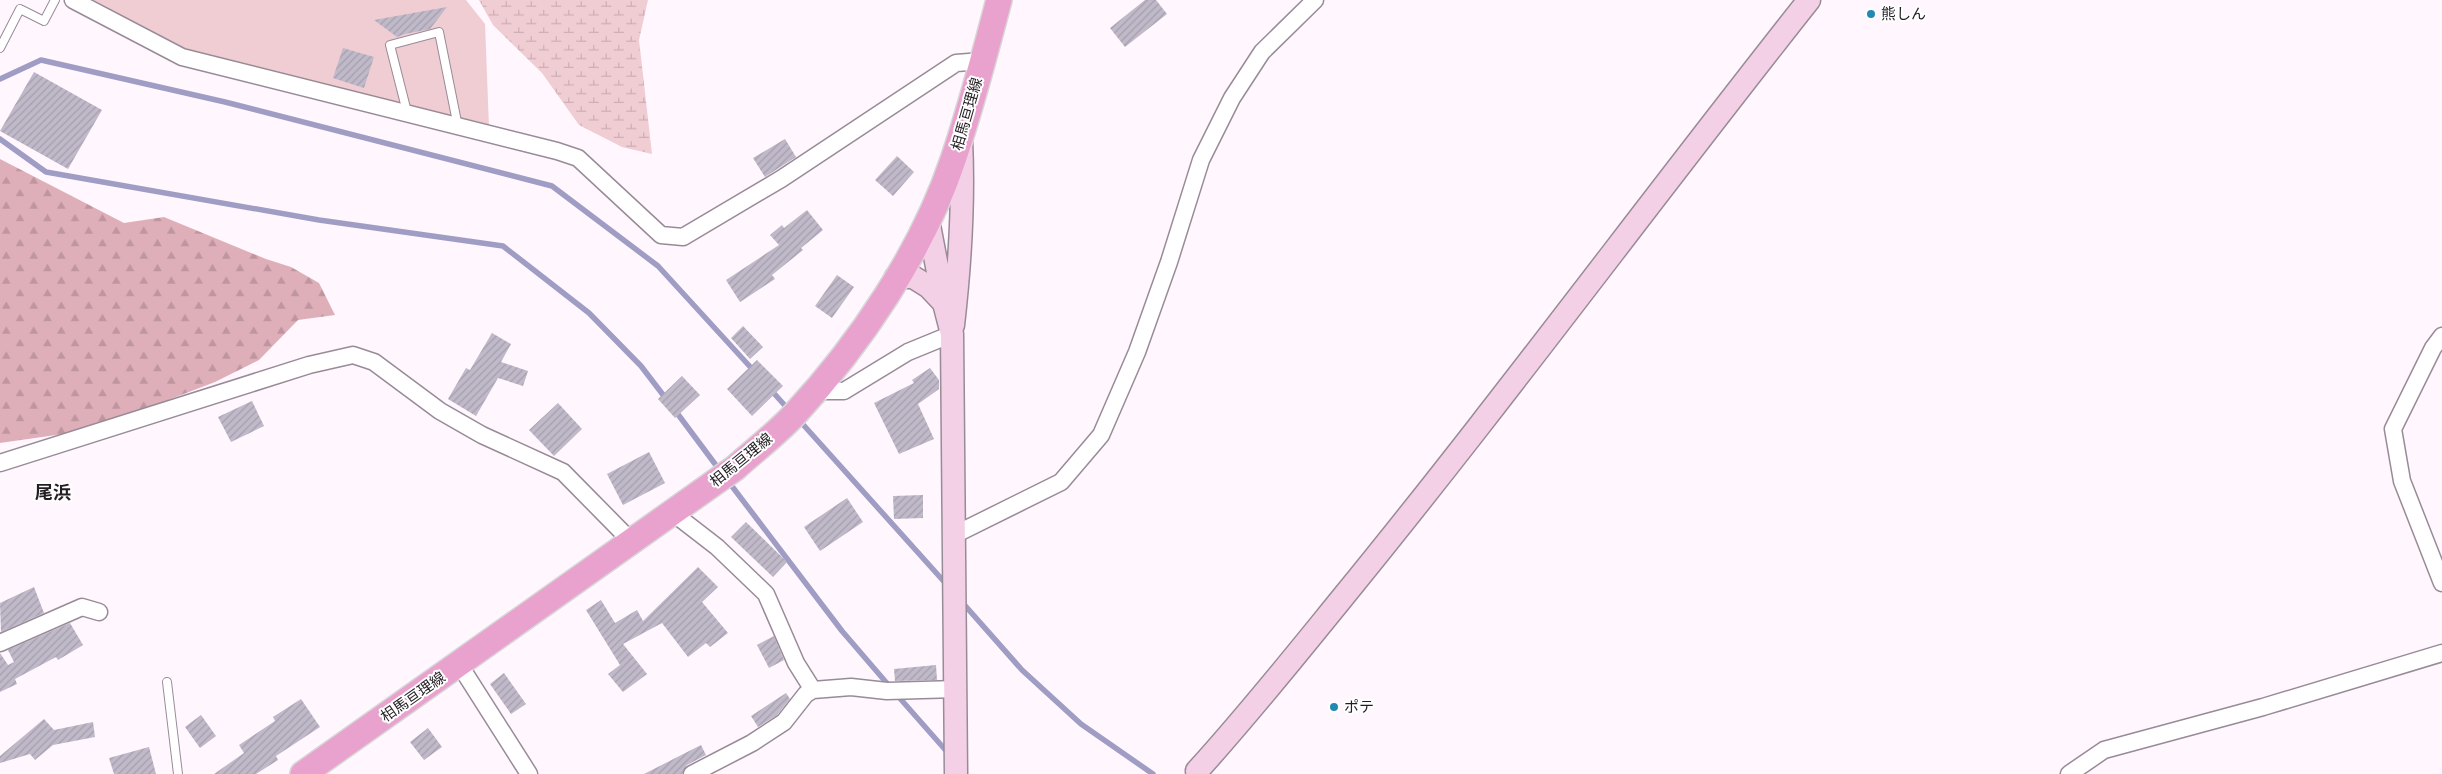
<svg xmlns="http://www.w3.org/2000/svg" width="2442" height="774" viewBox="0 0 2442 774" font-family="Raleway,'Noto Sans JP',sans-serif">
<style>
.forest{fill:url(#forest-firs)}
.wetland{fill:url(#wetland-marsh)}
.park{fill:#f0ccd3}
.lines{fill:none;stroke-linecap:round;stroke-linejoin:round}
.stream{stroke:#9f9dc4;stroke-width:5.5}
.building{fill:url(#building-hatch)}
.lane-casing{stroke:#988b98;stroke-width:10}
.street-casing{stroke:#988b98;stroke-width:19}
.secondary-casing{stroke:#988b98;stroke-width:25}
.primary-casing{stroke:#d7d6d7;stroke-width:28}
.lane{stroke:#fff;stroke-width:8}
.street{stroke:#fff;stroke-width:16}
.secondary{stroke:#f4d0e6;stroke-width:22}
.primary{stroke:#e9a1cd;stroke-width:25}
.poi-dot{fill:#218ab2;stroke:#fff;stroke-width:2}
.labels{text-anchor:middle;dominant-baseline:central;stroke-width:4;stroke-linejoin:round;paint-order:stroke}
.poi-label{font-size:15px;fill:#231e23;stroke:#fff;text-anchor:start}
.street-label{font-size:15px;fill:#231e23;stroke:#fff}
.quarter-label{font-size:18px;font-weight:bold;fill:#231e23;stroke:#fff}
</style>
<defs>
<pattern id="forest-firs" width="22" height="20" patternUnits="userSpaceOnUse" patternTransform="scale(1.25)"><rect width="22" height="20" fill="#dfafb9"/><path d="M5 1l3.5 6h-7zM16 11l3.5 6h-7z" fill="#bf969f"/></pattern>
<pattern id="wetland-marsh" width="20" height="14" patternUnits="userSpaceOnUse" patternTransform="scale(1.25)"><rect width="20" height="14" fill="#f0ccd3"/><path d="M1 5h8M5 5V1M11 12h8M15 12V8" fill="none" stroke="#ceafb5"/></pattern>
<pattern id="building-hatch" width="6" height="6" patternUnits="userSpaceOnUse" patternTransform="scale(1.25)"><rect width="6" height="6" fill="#c0b9c9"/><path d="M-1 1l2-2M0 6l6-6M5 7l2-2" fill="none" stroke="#a59fac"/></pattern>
</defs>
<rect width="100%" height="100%" fill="#fff6fe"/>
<path class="forest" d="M 0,159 L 124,223 L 164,217 L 266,259 L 291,267 L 319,283 L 335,315 L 298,320 L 259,360 L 215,382 L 121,418 L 70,433 L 0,443 Z"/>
<path class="wetland" d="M 479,0 L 648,0 L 639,40 L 652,154 L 622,147 L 579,125 L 542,73 L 493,25 Z"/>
<path class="park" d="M 93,0 L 466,0 L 485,24 L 489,127 L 182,48 Z"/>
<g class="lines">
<path class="stream" d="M 0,79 L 41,60 L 225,102 L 552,186 L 658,266 L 754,371
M 0,139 L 46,172 L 319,220 L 503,246 L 589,313 L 641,366 L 667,400
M 770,389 L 789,410
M 674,409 L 721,472
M 799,420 L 948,586
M 728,481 L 842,631 L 891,688
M 961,601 L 1022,670 L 1081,724 L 1153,774
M 897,695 L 949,754"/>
</g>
<path class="building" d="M 1145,0 L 1156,0 L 1167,14 L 1125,47 L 1110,28 Z
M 447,7 L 430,29 L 405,34 L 397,37 L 374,20 Z
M 343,48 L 374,57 L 364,88 L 333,78 Z
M 34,72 L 102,110 L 68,169 L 0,131 Z
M 785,139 L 796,157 L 765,177 L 753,158 Z
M 897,156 L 914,172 L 893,196 L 875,180 Z
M 807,210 L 823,230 L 801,248 L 803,250 L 772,275 L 775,279 L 740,302 L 726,280 L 779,245 L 770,235 L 782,225 L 784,228 Z
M 837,275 L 854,287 L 832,318 L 815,306 Z
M 743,326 L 763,347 L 750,359 L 731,338 Z
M 492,333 L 511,344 L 501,362 L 528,371 L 523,386 L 498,378 L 476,416 L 448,399 L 466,368 L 470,370 Z
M 757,360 L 783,386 L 752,416 L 727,389 Z
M 930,368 L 939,380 L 939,389 L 918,404 L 934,439 L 899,454 L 874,403 L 914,383 L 912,380 Z
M 682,376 L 700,395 L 675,418 L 658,399 Z
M 252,401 L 264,426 L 231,442 L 218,417 Z
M 558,403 L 582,429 L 554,456 L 529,430 Z
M 649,452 L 665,483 L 623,505 L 607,474 Z
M 923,495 L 923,518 L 894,519 L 893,496 Z
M 847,498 L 863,522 L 820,551 L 804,527 Z
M 746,522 L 787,562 L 773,577 L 731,537 Z
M 698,567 L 718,587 L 702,602 L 728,633 L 710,647 L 706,643 L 688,657 L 662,623 L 623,644 L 647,674 L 623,692 L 608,674 L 620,665 L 586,610 L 601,600 L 615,623 L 637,610 L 643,621 Z
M 34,587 L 44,613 L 1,632 L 0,603 Z
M 70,623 L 83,645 L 58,660 L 56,657 L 15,679 L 17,684 L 0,692 L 0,653 L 8,665 L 14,662 L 8,650 Z
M 774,636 L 784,660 L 769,668 L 757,645 Z
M 936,665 L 937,680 L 895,681 L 894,669 Z
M 504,673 L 526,704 L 511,714 L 490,684 Z
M 786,693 L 790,699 L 777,715 L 758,727 L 751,716 Z
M 301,699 L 320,727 L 276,756 L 278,760 L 256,774 L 214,774 L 244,753 L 239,745 L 275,721 L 273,717 Z
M 201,715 L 216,736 L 200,748 L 185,727 Z
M 44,719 L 54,730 L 93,722 L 95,737 L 53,745 L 35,760 L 30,754 L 0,763 L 0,756 Z
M 428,728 L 442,747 L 424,760 L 410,742 Z
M 701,745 L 706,755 L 687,765 L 682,774 L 644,774 Z
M 149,747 L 156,774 L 114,774 L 109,758 Z"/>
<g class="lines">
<defs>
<path id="lane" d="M 0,48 L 20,9 L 44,21 L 55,0
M 407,112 L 390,45 L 439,32 L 458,127
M 167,682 L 178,774"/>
<path id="street" d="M 73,0 L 182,57 L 557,151 L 578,158 L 661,235 L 683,237 L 781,179 L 956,63 L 982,61
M 2442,336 L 2433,348 L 2393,429 L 2402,481 L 2442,583
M 816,391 L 844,391 L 908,352 L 952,334
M 0,463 L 309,365 L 353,355 L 374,362 L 440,411 L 482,435 L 563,472 L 632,542
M 673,513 L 717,547 L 766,594 L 796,663 L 813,690
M 954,535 L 1061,482 L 1101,435 L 1137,352 L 1169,262 L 1201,160 L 1232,98 L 1262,52 L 1315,0
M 0,643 L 82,607 L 99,612
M 459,664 L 529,774
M 692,774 L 752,743 L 784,722 L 806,694 L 813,690 L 851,687 L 887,691 L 957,689
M 2069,774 L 2104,750 L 2263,707 L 2442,653"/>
<path id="secondary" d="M 928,220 L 944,303
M 896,277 L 913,277 L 929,287 L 944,303 L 952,334 L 956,774
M 953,325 C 960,264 964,202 961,140
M 1197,771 C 1248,715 1295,656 1343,597 C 1503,401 1652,198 1809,0"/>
<path id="primary" d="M 303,774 L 735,468 C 755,450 776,434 794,415 C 860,344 922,252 953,160 C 971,108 985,53 999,0"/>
</defs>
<use href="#lane" class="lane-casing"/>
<use href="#street" class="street-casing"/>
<use href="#secondary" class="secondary-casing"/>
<use href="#primary" class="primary-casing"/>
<use href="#lane" class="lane"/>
<use href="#street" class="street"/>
<use href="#secondary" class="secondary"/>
<use href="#primary" class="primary"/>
</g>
<g class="poi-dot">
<circle cx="1871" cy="14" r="5"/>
<circle cx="1334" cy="707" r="5"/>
</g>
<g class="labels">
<g class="poi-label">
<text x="1881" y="14">熊しん</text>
<text x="1344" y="707">ポテ</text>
</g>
<g class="street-label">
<text transform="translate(967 114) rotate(-74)">相馬亘理線</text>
<text transform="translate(741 460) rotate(-39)">相馬亘理線</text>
<text transform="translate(413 697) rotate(-35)">相馬亘理線</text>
</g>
<g class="quarter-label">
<text x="53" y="492">尾浜</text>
</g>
</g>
</svg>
